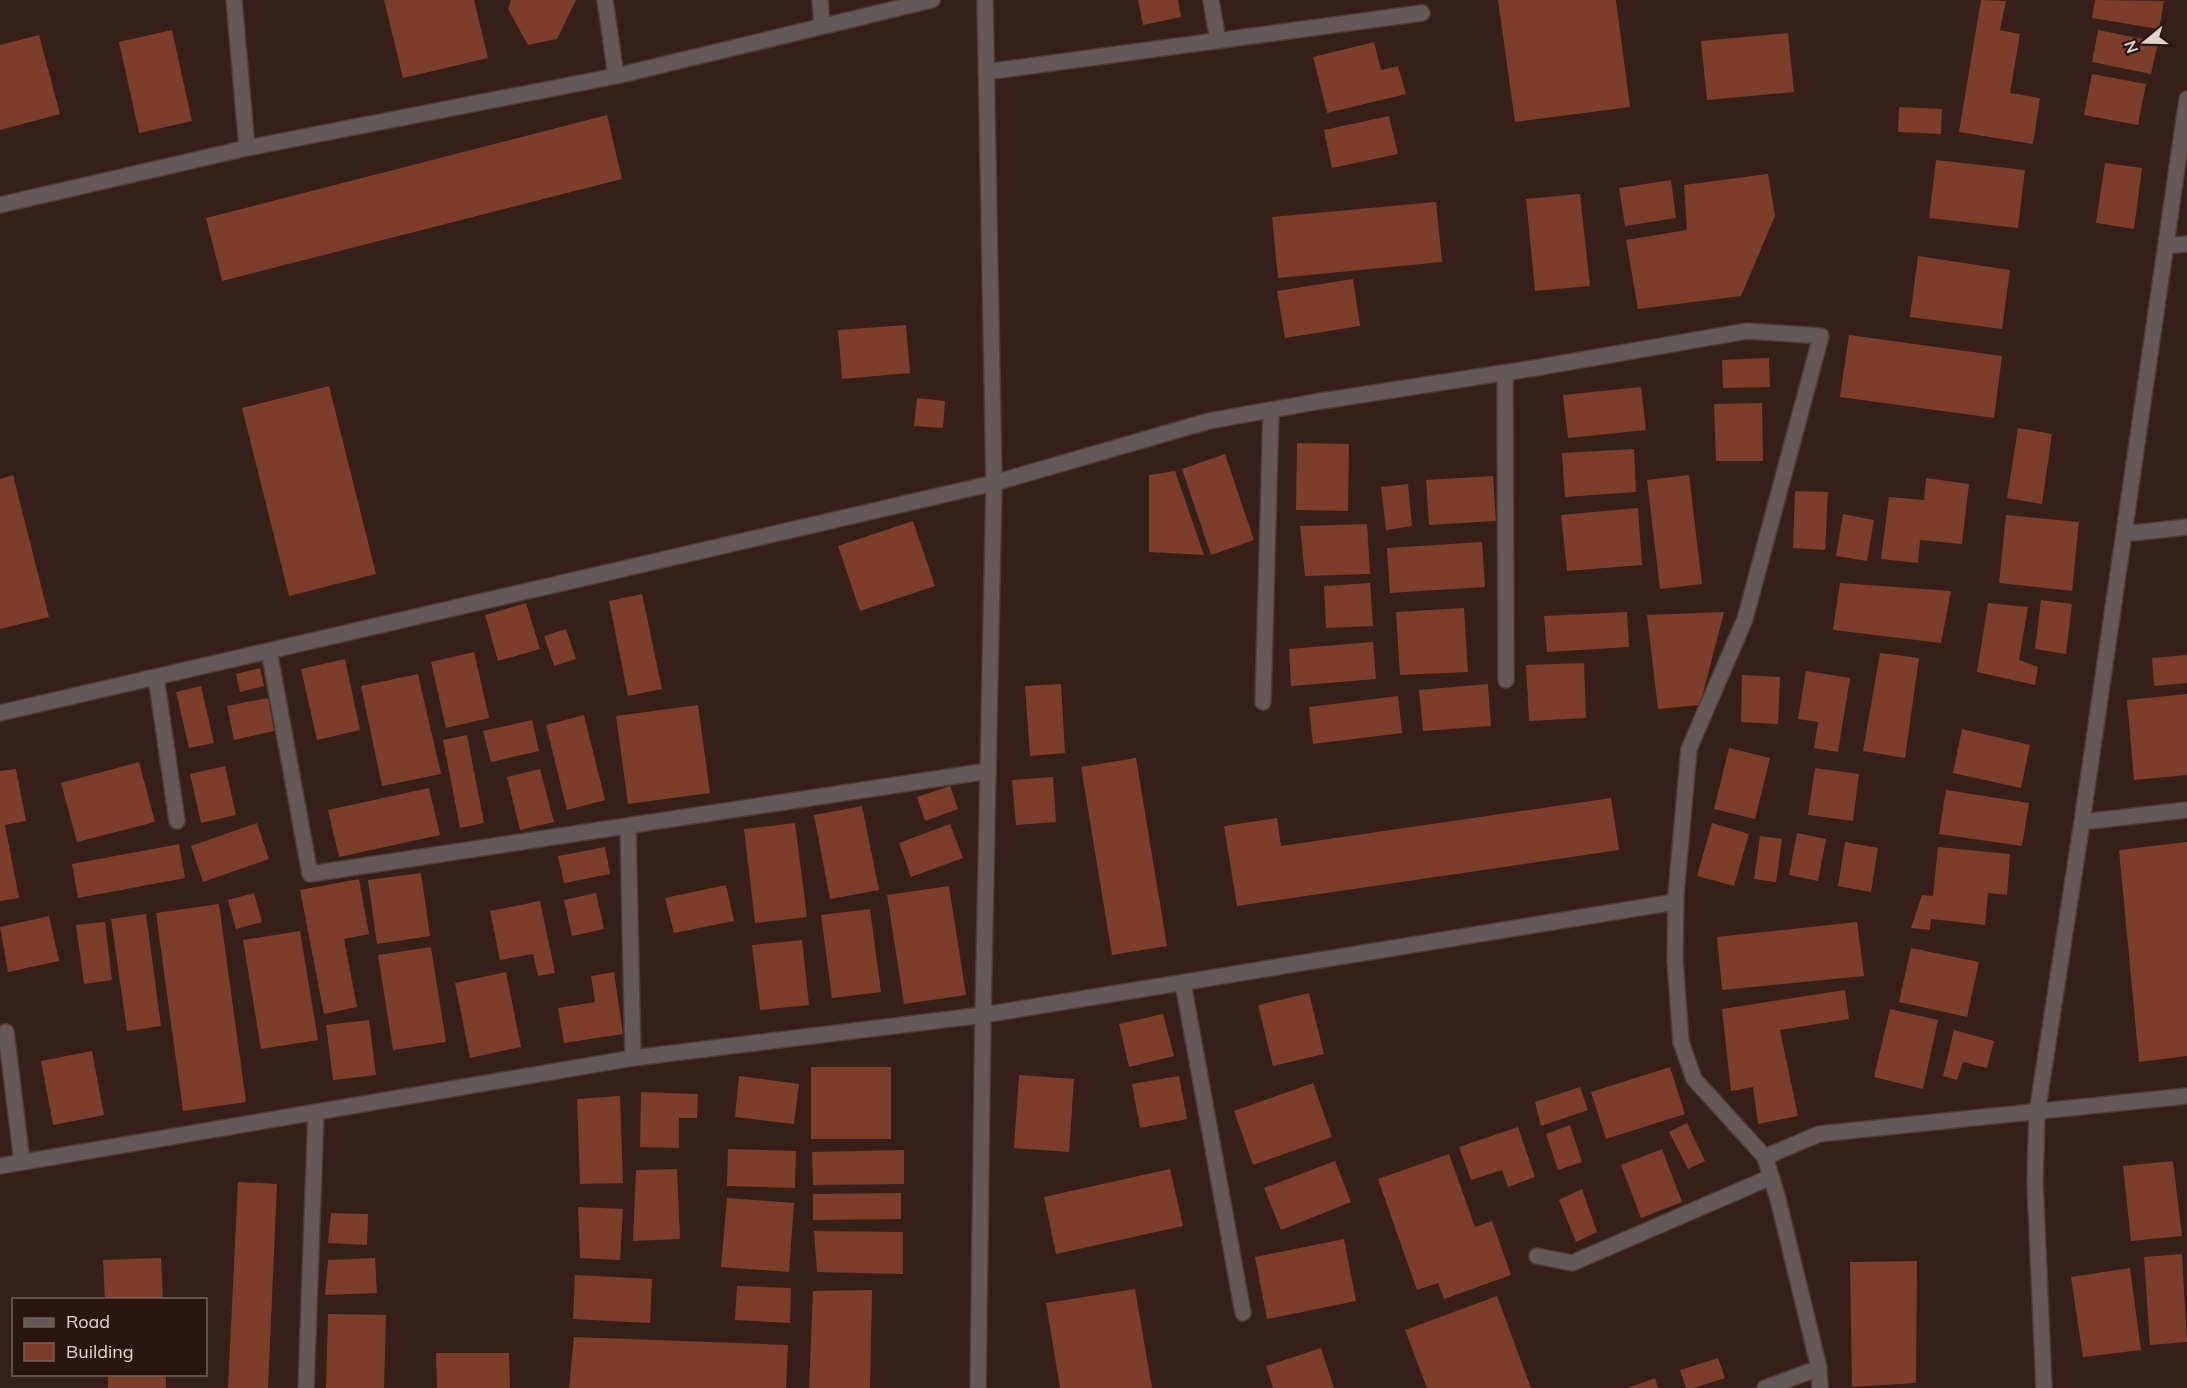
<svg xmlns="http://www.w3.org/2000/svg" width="2187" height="1388" viewBox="0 0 2187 1388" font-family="Mulish,sans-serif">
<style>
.building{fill:#7d3d2b}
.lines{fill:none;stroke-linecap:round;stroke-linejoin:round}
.lane-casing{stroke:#513c35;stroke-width:18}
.street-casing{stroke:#513c35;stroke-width:18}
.lane{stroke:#655858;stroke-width:15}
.street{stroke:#655858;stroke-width:15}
</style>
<rect width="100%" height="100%" fill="#351f18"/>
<path class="building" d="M 384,0 L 474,0 L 488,58 L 403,78 Z
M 511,0 L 576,0 L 557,39 L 528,45 L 508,9 Z
M 1138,0 L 1178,0 L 1181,17 L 1143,25 Z
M 1498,0 L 1616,0 L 1630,107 L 1515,122 Z
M 1981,0 L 2006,1 L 2000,30 L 2020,34 L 2010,93 L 2040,98 L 2033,144 L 1959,132 Z
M 2095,0 L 2164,1 L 2159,29 L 2092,18 Z
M 172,30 L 192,121 L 139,133 L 119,42 Z
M 2098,30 L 2158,42 L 2151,74 L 2092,62 Z
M 1788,33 L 1794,92 L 1707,100 L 1701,41 Z
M 39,35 L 60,114 L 0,130 L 0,45 Z
M 1374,42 L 1381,70 L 1398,66 L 1406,94 L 1327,113 L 1313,57 Z
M 2092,74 L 2146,84 L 2138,125 L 2084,115 Z
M 1899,107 L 1942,109 L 1941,134 L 1898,132 Z
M 607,115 L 622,179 L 222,281 L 206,218 Z
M 1389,116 L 1398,154 L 1332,168 L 1324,130 Z
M 1936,160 L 2025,170 L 2018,228 L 1929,218 Z
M 2105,163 L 2142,168 L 2134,229 L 2096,223 Z
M 1768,174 L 1775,216 L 1741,296 L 1638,309 L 1626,240 L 1687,230 L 1684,185 Z
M 1671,180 L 1676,218 L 1625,226 L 1619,188 Z
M 1580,194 L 1590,286 L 1535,291 L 1526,199 Z
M 1436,202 L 1442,262 L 1278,278 L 1272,217 Z
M 1918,256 L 2010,270 L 2002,329 L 1910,317 Z
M 1353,279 L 1360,326 L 1285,338 L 1277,291 Z
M 906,325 L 910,373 L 842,379 L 838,330 Z
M 1849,335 L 2002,356 L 1994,418 L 1840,397 Z
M 1769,358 L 1770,387 L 1723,388 L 1722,360 Z
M 329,386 L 376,574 L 289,596 L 242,408 Z
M 1641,387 L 1646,430 L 1568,438 L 1563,395 Z
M 917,398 L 945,401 L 943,428 L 914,426 Z
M 1762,403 L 1763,461 L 1716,461 L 1714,404 Z
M 2018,428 L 2052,434 L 2042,504 L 2007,498 Z
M 1297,443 L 1349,444 L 1348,511 L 1296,510 Z
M 1634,449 L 1636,492 L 1565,497 L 1562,453 Z
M 1225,454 L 1254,540 L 1211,555 L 1182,469 Z
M 1175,471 L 1204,555 L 1149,552 L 1149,475 Z
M 13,475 L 49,617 L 0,629 L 0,479 Z
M 1689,475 L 1702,584 L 1660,589 L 1647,480 Z
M 1493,476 L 1496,521 L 1429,525 L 1426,480 Z
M 1926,478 L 1969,484 L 1962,544 L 1920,540 L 1918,563 L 1881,559 L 1889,497 L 1924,500 Z
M 1408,484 L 1412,526 L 1386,530 L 1381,487 Z
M 1795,491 L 1828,492 L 1825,550 L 1793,548 Z
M 1638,508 L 1642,565 L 1567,571 L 1561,515 Z
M 1843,514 L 1874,520 L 1867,561 L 1836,556 Z
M 2006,515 L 2079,522 L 2072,591 L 1999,583 Z
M 913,521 L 935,586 L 860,611 L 838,546 Z
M 1367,524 L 1370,574 L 1305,576 L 1300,526 Z
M 1482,542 L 1485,587 L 1390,593 L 1387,548 Z
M 1370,583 L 1373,626 L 1326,628 L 1324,586 Z
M 1840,583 L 1951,591 L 1941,643 L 1833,630 Z
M 642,594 L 662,689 L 628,696 L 609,601 Z
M 2041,600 L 2072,604 L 2066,654 L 2035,649 Z
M 526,603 L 540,649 L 498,661 L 485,615 Z
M 1988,603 L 2028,607 L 2019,660 L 2038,667 L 2035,685 L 1977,672 Z
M 1464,608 L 1468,672 L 1400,675 L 1396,612 Z
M 1627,612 L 1629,647 L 1547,652 L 1544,616 Z
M 1724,612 L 1700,705 L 1658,709 L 1647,615 Z
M 566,629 L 576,659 L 554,666 L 544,636 Z
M 1373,642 L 1376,679 L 1291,686 L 1289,649 Z
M 474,652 L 489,718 L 446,728 L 431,662 Z
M 1880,653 L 1919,658 L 1905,758 L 1863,751 Z
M 2187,655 L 2187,683 L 2154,686 L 2152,658 Z
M 345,659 L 360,730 L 317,740 L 301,669 Z
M 1584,663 L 1586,718 L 1529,721 L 1526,665 Z
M 260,668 L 264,686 L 240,692 L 236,674 Z
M 1806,671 L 1850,678 L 1838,752 L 1814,748 L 1818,722 L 1798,719 Z
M 418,674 L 441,774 L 382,786 L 361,686 Z
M 1742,675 L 1780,677 L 1778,724 L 1741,722 Z
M 1061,684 L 1065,753 L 1030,756 L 1025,686 Z
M 1488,684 L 1491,726 L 1423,731 L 1419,690 Z
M 201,686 L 214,743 L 189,748 L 176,692 Z
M 2187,694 L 2187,775 L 2134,780 L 2127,700 Z
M 1398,696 L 1402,733 L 1313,744 L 1309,707 Z
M 268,698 L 274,731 L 234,740 L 227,706 Z
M 698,705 L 710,793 L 628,804 L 616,716 Z
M 584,715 L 605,800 L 567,810 L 546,725 Z
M 532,720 L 539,751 L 491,762 L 483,731 Z
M 1962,729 L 2030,745 L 2021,788 L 1953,773 Z
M 467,735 L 484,823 L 460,828 L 443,740 Z
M 1729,748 L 1770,758 L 1755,819 L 1714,809 Z
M 1136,758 L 1167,946 L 1112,955 L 1081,767 Z
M 139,762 L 155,822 L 77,842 L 61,783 Z
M 225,766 L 236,815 L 201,823 L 190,774 Z
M 1815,768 L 1859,774 L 1853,821 L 1808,815 Z
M 16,769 L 26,821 L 5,825 L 19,898 L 0,901 L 0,771 Z
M 540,769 L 554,822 L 520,830 L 507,777 Z
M 1053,777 L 1056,822 L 1016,825 L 1012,780 Z
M 950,786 L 958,809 L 925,821 L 917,797 Z
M 429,788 L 440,835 L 339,857 L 328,810 Z
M 1946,790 L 2029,803 L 2022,846 L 1939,834 Z
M 1611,798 L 1619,850 L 1237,906 L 1224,826 L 1277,818 L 1281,846 Z
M 862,806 L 879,890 L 830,899 L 814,815 Z
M 257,823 L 269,859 L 203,882 L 191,846 Z
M 795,823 L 807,917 L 755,923 L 744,829 Z
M 1712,823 L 1749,834 L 1734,886 L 1697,876 Z
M 950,824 L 963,858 L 911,877 L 899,843 Z
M 1797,833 L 1826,839 L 1818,881 L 1789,875 Z
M 1760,836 L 1782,839 L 1776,882 L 1754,879 Z
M 1845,842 L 1878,848 L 1871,892 L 1838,886 Z
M 2187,842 L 2187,1056 L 2139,1062 L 2119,850 Z
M 179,844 L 185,878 L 78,898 L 72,864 Z
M 605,847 L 610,874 L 564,883 L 558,856 Z
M 1938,847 L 2010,854 L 2007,895 L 1988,893 L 1985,925 L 1931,919 L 1930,930 L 1911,928 L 1922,895 L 1933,896 Z
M 421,873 L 430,936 L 377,944 L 368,880 Z
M 359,879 L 369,934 L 344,939 L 357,1007 L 324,1014 L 300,890 Z
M 726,885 L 734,921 L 674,933 L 665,898 Z
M 949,886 L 966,995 L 904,1004 L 887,895 Z
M 254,893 L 262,922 L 236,929 L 228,900 Z
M 596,893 L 604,929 L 572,936 L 564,900 Z
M 540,901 L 555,973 L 538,976 L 533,954 L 500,960 L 490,911 Z
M 219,904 L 246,1102 L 183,1111 L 156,913 Z
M 870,909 L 881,992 L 832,998 L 821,915 Z
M 146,914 L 161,1026 L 127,1031 L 111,919 Z
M 49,916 L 59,961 L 8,972 L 0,927 Z
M 105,922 L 112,980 L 84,984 L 76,925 Z
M 1857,922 L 1864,976 L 1722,990 L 1717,937 Z
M 300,931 L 318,1040 L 261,1049 L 243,940 Z
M 802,940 L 809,1005 L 760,1010 L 752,945 Z
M 431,947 L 446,1042 L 393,1050 L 378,955 Z
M 1911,948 L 1979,962 L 1967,1017 L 1899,1002 Z
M 506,972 L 521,1047 L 470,1058 L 455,983 Z
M 614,972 L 623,1034 L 564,1043 L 558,1008 L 595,1002 L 591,976 Z
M 1845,990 L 1849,1019 L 1780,1030 L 1798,1116 L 1758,1124 L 1753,1087 L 1731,1091 L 1722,1009 Z
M 1309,993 L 1324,1054 L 1273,1066 L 1258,1005 Z
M 1890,1009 L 1938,1020 L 1923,1089 L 1874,1077 Z
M 1163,1014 L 1174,1056 L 1129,1067 L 1119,1024 Z
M 369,1020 L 376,1075 L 333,1080 L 326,1025 Z
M 1954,1030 L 1994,1041 L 1987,1068 L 1963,1062 L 1957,1080 L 1943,1076 Z
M 92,1051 L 104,1115 L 53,1125 L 41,1061 Z
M 811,1067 L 891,1067 L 891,1139 L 811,1139 Z
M 1670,1067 L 1685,1114 L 1606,1139 L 1591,1092 Z
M 1019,1075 L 1074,1079 L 1069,1152 L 1014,1148 Z
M 739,1076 L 799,1084 L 794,1124 L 735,1117 Z
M 1179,1076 L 1187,1119 L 1140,1128 L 1132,1084 Z
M 1313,1083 L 1332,1137 L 1253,1165 L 1234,1111 Z
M 1580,1087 L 1588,1110 L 1541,1126 L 1535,1102 Z
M 641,1092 L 698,1094 L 697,1118 L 679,1118 L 679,1148 L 640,1147 Z
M 620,1096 L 623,1183 L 580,1184 L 577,1099 Z
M 1687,1123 L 1705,1161 L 1688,1169 L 1669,1132 Z
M 1570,1125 L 1582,1162 L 1558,1170 L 1546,1134 Z
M 1518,1127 L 1535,1177 L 1508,1187 L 1502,1170 L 1471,1180 L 1459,1147 Z
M 728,1149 L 796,1151 L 795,1188 L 727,1186 Z
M 1662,1149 L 1682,1202 L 1641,1218 L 1621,1165 Z
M 904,1150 L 904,1184 L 813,1185 L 812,1152 Z
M 1449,1154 L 1475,1227 L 1492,1221 L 1511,1275 L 1444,1299 L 1438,1283 L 1417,1290 L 1378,1179 Z
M 1335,1161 L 1351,1202 L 1281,1230 L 1264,1188 Z
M 2173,1161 L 2182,1236 L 2131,1241 L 2123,1166 Z
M 677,1169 L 680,1239 L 633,1241 L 636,1170 Z
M 1170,1169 L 1183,1226 L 1056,1254 L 1044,1197 Z
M 238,1182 L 277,1184 L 268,1388 L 228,1388 Z
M 1582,1189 L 1597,1232 L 1576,1242 L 1559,1200 Z
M 901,1193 L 901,1219 L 813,1220 L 813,1194 Z
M 727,1198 L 794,1203 L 789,1272 L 721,1267 Z
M 578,1207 L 623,1209 L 620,1260 L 580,1258 Z
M 331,1213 L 368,1214 L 367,1245 L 328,1243 Z
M 814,1231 L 903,1232 L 903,1274 L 817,1272 Z
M 1344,1239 L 1356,1301 L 1267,1319 L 1255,1257 Z
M 2182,1254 L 2187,1342 L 2150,1345 L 2144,1257 Z
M 161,1258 L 163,1300 L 105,1300 L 103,1260 Z
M 375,1258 L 377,1293 L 325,1295 L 328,1260 Z
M 1917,1261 L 1916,1383 L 1852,1387 L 1850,1262 Z
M 2130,1268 L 2141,1350 L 2083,1357 L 2071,1277 Z
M 575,1275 L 652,1279 L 650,1323 L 573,1319 Z
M 737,1286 L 791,1288 L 790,1323 L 735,1320 Z
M 1135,1289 L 1152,1388 L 1060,1388 L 1046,1303 Z
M 872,1290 L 870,1388 L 809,1388 L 813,1291 Z
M 1497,1296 L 1531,1388 L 1427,1388 L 1405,1330 Z
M 328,1314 L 386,1315 L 384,1388 L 326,1388 Z
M 574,1337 L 788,1345 L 786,1388 L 569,1388 Z
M 1321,1348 L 1334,1388 L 1273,1388 L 1266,1366 Z
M 436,1353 L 509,1353 L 510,1388 L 437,1388 Z
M 1718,1358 L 1725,1378 L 1694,1388 L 1686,1388 L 1680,1370 Z
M 108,1374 L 166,1374 L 166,1388 L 108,1388 Z
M 1655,1378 L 1658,1388 L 1628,1388 Z"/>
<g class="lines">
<defs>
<path id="lane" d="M 6,1032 L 22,1162
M 306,1388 L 316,1112"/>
<path id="street" d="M 234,0 L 247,148
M 605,0 L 616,76
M 820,0 L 822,26
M 1211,0 L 1218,41
M 986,72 L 1422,13
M 0,205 L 247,148 L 616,76 L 932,0
M 2166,246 L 2187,244
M 1505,373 L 1506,680
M 2124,534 L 2187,527
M 269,651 L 310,874 L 988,771
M 156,677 L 177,821
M 1263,702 L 1271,410
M 0,713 L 994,483 L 1209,421 L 1315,402 L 1535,368 L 1747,331 L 1821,336 L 1745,619 L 1689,749 L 1676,894 L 1675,961 L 1681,1042 L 1694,1079 L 1765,1157
M 2082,822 L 2187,810
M 628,827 L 633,1058
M 1183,983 L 1243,1313
M 0,1166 L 633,1058 L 983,1015 L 1675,902
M 1537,1256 L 1572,1263 L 1771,1177
M 1819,1368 L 1820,1388
M 978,1388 L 983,1015 L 994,483 L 985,0
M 1765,1388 L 1819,1368 L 1778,1199 L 1765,1157 L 1819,1134 L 2187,1096
M 2044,1388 L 2035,1182 L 2037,1113 L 2082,822 L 2187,99"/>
</defs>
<use href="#lane" class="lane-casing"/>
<use href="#street" class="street-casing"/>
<use href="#lane" class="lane"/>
<use href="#street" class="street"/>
</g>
<rect x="12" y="1298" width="195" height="78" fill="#2a160f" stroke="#73625b" stroke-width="1.5"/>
<rect x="24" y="1318" width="30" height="9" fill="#655858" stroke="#73625b" stroke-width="1.5"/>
<text x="66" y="1328" font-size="18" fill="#e1d3cd">Road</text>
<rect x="24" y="1343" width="30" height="18" fill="#7d3d2b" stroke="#73625b" stroke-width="1.5"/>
<text x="66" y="1358" font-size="18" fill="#e1d3cd">Building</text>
<g transform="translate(2145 42) rotate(251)" stroke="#2a160f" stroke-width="4.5" paint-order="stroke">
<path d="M0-4.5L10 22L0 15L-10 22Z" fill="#e1d3cd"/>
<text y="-9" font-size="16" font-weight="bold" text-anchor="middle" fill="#e1d3cd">N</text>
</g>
</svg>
